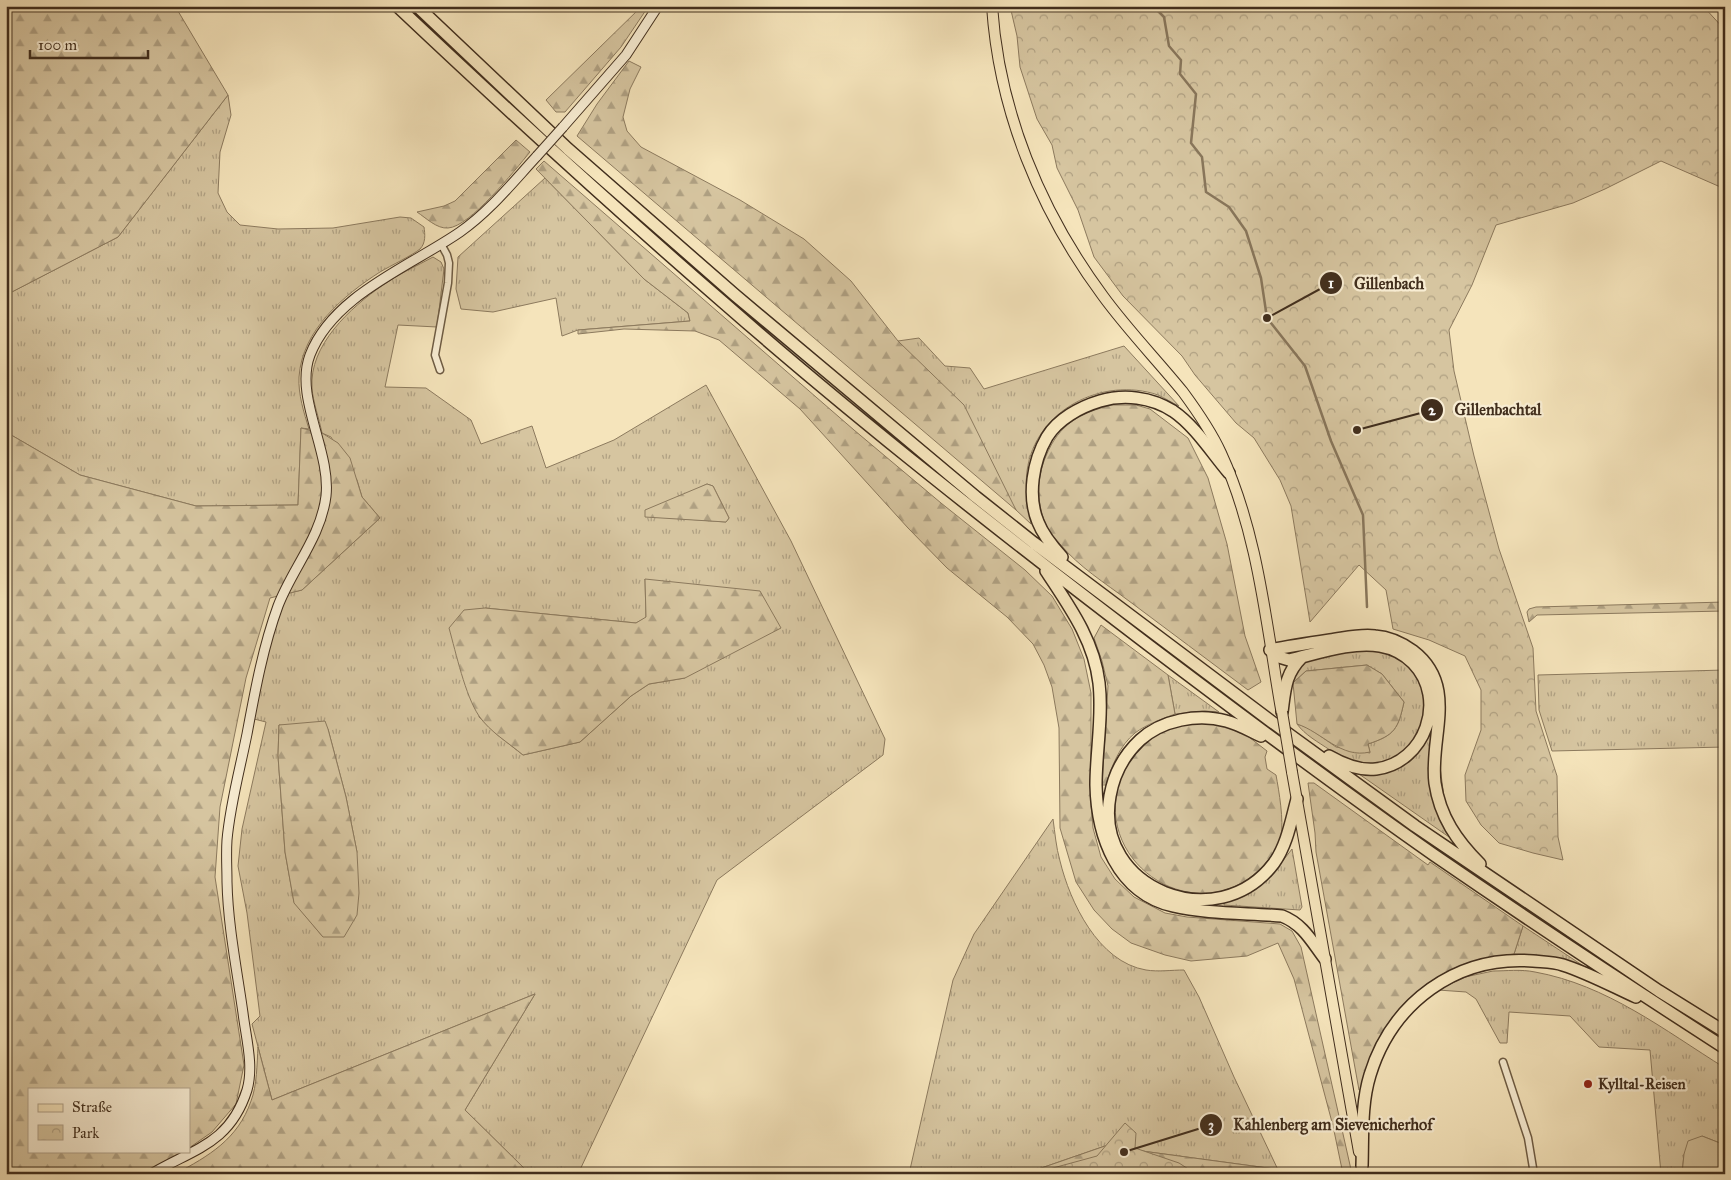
<svg xmlns="http://www.w3.org/2000/svg" width="1731" height="1180" viewBox="0 0 1731 1180" font-family="'IM FELL Great Primer',serif">
<style>
.grass{fill:url(#grass-tufts);stroke:#8c7a5e;fill-rule:evenodd}
.forest{fill:url(#forest-firs);stroke:#8c7a5e}
.park{fill:url(#park-crowns);stroke:#8c7a5e}
.garden{fill:#d6c5a0;stroke:#8c7a5e}
.lines{fill:none;stroke-linecap:round;stroke-linejoin:round}
.stream{stroke:#88765b;stroke-width:2.5}
.minor-casing{stroke:#6e5c44;stroke-width:9}
.secondary-casing{stroke:#412e1d;stroke-width:11}
.primary-casing{stroke:#412e1d;stroke-width:12}
.motorway-casing{stroke:#412e1d;stroke-width:14}
.minor{stroke:#f8edd3;stroke-width:6}
.secondary{stroke:#f8edd3;stroke-width:9}
.primary{stroke:#f5e4bb;stroke-width:10}
.motorway{stroke:#f5e4bb;stroke-width:11}
.secondary-bridge-casing{stroke:#412e1d;stroke-width:11;stroke-linecap:butt}
.primary-bridge-casing{stroke:#412e1d;stroke-width:12;stroke-linecap:butt}
.secondary-bridge{stroke:#f8edd3;stroke-width:9}
.primary-bridge{stroke:#f5e4bb;stroke-width:10}
.poi-dot{fill:#8f2418;stroke:#f8edd3;stroke-width:2}
.labels{text-anchor:middle;dominant-baseline:central;stroke-width:4.5;stroke-linejoin:round;paint-order:stroke}
.poi-label{font-size:15px;font-weight:bold;fill:#412e1d;stroke:#f8edd3;text-anchor:start}
.leader{fill:none;stroke:#412e1d;stroke-width:2}
.callout-dot{fill:#412e1d;stroke:#f8edd3;stroke-width:2}
.mark-label{font-size:15px;text-anchor:middle;font-weight:bold;fill:#fff}
.callout-label{font-size:16px;text-anchor:middle;font-weight:bold;fill:#412e1d;stroke:#f8edd3;stroke-width:4.5;stroke-linejoin:round;paint-order:stroke}
</style>
<defs>
<pattern id="grass-tufts" width="24" height="20" patternUnits="userSpaceOnUse" patternTransform="scale(1.25)"><rect width="24" height="20" fill="#d6c5a0"/><path d="M3 7l-1-3M5 7V3M7 7l1-3M15 17l-1-3M17 17v-4M19 17l1-3" fill="none" stroke="#afa082"/></pattern>
<pattern id="forest-firs" width="22" height="20" patternUnits="userSpaceOnUse" patternTransform="scale(1.25)"><rect width="22" height="20" fill="#d6c5a0"/><path d="M5 1l3.5 6h-7zM16 11l3.5 6h-7z" fill="#afa082"/></pattern>
<pattern id="park-crowns" width="20" height="18" patternUnits="userSpaceOnUse" patternTransform="scale(1.25)"><rect width="20" height="18" fill="#d6c5a0"/><path d="M2 6a3 3 0 1 1 6 0M12 15a3 3 0 1 1 6 0" fill="none" stroke="#afa082"/></pattern>
</defs>
<rect width="100%" height="100%" fill="#f5e4bb"/>
<filter id="stains"><feTurbulence type="fractalNoise" baseFrequency=".004" numOctaves="4"/><feColorMatrix values="0 0 0 0 .2 0 0 0 0 .09 0 0 0 0 .02 0 0 0 .5 -.17"/></filter>
<radialGradient id="worn" r=".72"><stop offset=".6" stop-color="#630" stop-opacity="0"/><stop offset="1" stop-color="#630" stop-opacity=".3"/></radialGradient>
<path class="grass" d="M 228,95 L 231,115 L 220,152 L 218,193 L 227,212 L 240,225 L 278,229 L 333,228 L 400,217 L 411,218 L 424,227 C 425,234 426,243 420,249 C 413,255 390,266 380,272 C 344,295 302,330 299,377 C 298,394 304,413 309,429 L 301,428 L 298,505 L 196,506 L 80,475 L 6,432 L 6,295 L 118,237 Z
M 545,178 L 644,279 L 688,313 L 690,321 L 578,330 L 562,336 L 556,298 L 493,312 L 461,309 L 456,289 L 458,257 Z
M 433,257 L 441,262 L 444,269 L 437,327 L 398,325 L 385,387 L 426,388 L 471,420 L 481,444 L 532,426 L 546,468 L 614,440 L 706,385 L 791,541 L 885,739 L 883,755 L 717,880 L 578,1174 L 530,1174 L 465,1110 L 535,994 L 272,1100 L 252,1024 L 260,1016 L 247,913 L 238,866 L 242,829 L 266,722 L 250,718 L 284,594 L 302,590 L 380,518 L 362,497 L 357,480 L 331,437 L 322,433 C 319,418 313,402 312,388 C 309,345 350,308 383,285 C 398,274 417,266 433,257 ZM 707,484 L 713,486 L 729,518 L 726,522 L 645,516 ZM 645,579 L 685,678 L 649,684 L 631,696 L 580,742 L 523,755 L 495,733 L 479,717 L 485,608 L 636,623 L 646,618 ZM 279,725 L 328,729 L 346,797 L 357,852 L 323,937 L 294,902 L 285,852 L 278,756 Z
M 919,338 L 945,366 L 970,368 L 984,389 L 1124,346 L 1179,406 C 1172,403 1165,398 1158,395 C 1103,376 1035,410 1027,471 C 1025,488 1028,506 1031,524 L 1016,510 L 898,341 Z
M 1383,650 C 1396,655 1411,664 1419,677 C 1425,685 1425,696 1425,706 C 1425,725 1424,725 1413,741 C 1391,773 1360,767 1330,750 C 1318,742 1305,735 1297,724 L 1309,728 L 1336,747 L 1370,753 L 1368,744 C 1395,735 1398,729 1404,702 L 1382,674 L 1367,665 L 1306,671 L 1293,683 C 1293,677 1294,671 1298,668 C 1313,652 1361,651 1383,650 Z
M 1725,670 L 1725,747 L 1552,751 L 1539,710 L 1538,675 Z
M 1168,675 L 1219,712 L 1205,711 L 1175,714 Z
M 1432,725 L 1435,727 L 1449,837 L 1359,774 L 1390,769 Z
M 1053,819 C 1055,833 1056,847 1060,861 C 1070,902 1098,962 1146,970 C 1158,972 1172,970 1184,970 L 1199,997 L 1234,1077 L 1280,1174 L 1277,1174 L 1275,1169 L 1105,1146 L 1024,1174 L 909,1174 L 953,980 L 974,934 Z
M 1292,849 L 1302,907 L 1300,910 L 1224,905 L 1224,903 L 1253,891 L 1271,876 Z
M 1523,926 L 1585,967 L 1556,958 L 1514,954 Z
M 1493,971 C 1506,971 1521,969 1535,972 C 1607,985 1664,1030 1725,1068 L 1725,1145 L 1702,1136 L 1684,1154 L 1682,1174 L 1661,1174 L 1650,1050 L 1599,1047 L 1570,1016 L 1509,1012 L 1507,1043 L 1500,1043 L 1476,999 L 1466,992 L 1438,990 L 1465,977 Z"/>
<path class="forest" d="M 6,6 L 175,6 L 228,95 L 118,237 L 6,295 Z
M 642,6 L 648,7 L 621,47 L 565,112 L 556,112 L 546,100 Z
M 629,61 L 641,67 L 630,89 L 623,117 L 627,131 L 641,147 L 740,200 L 804,239 L 851,281 L 898,341 L 964,405 L 1016,510 L 577,136 L 597,104 Z
M 516,140 L 530,152 C 515,170 470,227 448,228 C 437,229 426,218 417,212 L 444,206 L 455,201 Z
M 544,161 L 854,430 L 941,503 L 1025,570 L 1052,596 L 1072,629 L 1084,659 L 1091,693 L 1091,803 L 1093,828 L 1101,857 L 1115,879 L 1134,897 L 1165,913 L 1187,917 L 1280,924 L 1292,931 L 1301,947 L 1352,1174 L 1343,1174 L 1333,1126 L 1294,979 L 1278,943 L 1247,956 L 1191,961 L 1165,955 L 1131,943 L 1112,929 L 1094,910 L 1076,882 L 1060,828 L 1059,728 L 1052,687 L 1044,665 L 1033,644 L 1007,617 L 947,568 L 908,528 L 800,409 L 719,340 L 695,331 L 624,329 L 578,334 L 578,330 L 690,321 L 688,313 L 644,279 L 536,169 Z
M 1112,405 L 1136,405 L 1150,409 L 1188,438 L 1208,478 L 1227,544 L 1245,636 L 1261,682 L 1248,690 C 1208,660 1169,631 1129,601 C 1105,583 1079,567 1060,544 C 1056,539 1050,534 1048,529 C 1036,506 1036,479 1046,456 C 1059,424 1080,413 1112,405 Z
M 301,428 L 322,433 L 338,443 L 350,458 L 362,497 L 380,518 L 302,590 L 270,598 L 246,678 L 220,807 L 215,877 L 244,1065 L 236,1104 L 212,1132 L 189,1148 L 189,1089 L 29,1089 L 29,1151 L 184,1151 L 145,1174 L 6,1174 L 6,432 L 80,475 L 196,506 L 298,505 Z
M 707,484 L 713,486 L 729,518 L 726,522 L 645,517 L 645,510 Z
M 645,579 L 760,591 L 781,628 L 685,678 L 649,684 L 631,696 L 580,742 L 523,755 C 509,743 490,732 479,716 C 465,695 456,653 449,628 L 464,610 L 485,608 L 636,623 L 646,617 Z
M 1725,602 L 1725,611 L 1537,615 L 1529,622 L 1527,612 L 1529,609 L 1536,607 Z
M 1101,625 L 1168,675 L 1175,714 C 1162,719 1147,724 1135,733 C 1120,745 1111,767 1106,785 L 1102,785 L 1108,686 L 1102,661 L 1094,638 Z
M 1367,665 L 1382,674 L 1404,702 C 1398,729 1395,735 1368,744 L 1370,752 C 1341,759 1322,732 1297,724 L 1293,683 L 1306,671 Z
M 325,721 L 328,729 L 346,797 L 357,852 L 359,893 L 357,915 L 344,937 L 323,937 L 294,903 L 285,852 L 278,756 L 279,725 Z
M 1194,722 L 1225,725 L 1245,734 L 1267,751 L 1265,757 L 1267,769 L 1276,775 C 1279,791 1284,821 1281,836 C 1279,847 1269,860 1261,868 C 1199,931 1094,867 1119,782 C 1125,761 1143,738 1164,729 C 1174,726 1184,724 1194,722 Z
M 1308,783 L 1314,783 L 1428,865 L 1430,862 L 1523,926 L 1514,954 C 1430,965 1380,1007 1361,1090 L 1359,1090 L 1316,852 L 1315,833 Z
M 535,994 L 465,1110 L 530,1174 L 175,1174 C 209,1156 238,1139 251,1101 C 257,1086 257,1063 258,1047 L 272,1100 Z
M 1105,1146 L 1275,1169 L 1277,1174 L 1024,1174 Z"/>
<path class="park" d="M 1010,6 L 1703,6 L 1725,30 L 1725,189 L 1661,161 L 1605,189 L 1573,203 L 1496,225 L 1472,285 L 1449,330 L 1454,371 L 1474,456 L 1499,549 L 1533,648 L 1536,711 L 1557,776 L 1558,837 L 1563,860 L 1533,853 L 1499,843 L 1481,825 L 1466,801 L 1465,775 L 1481,730 L 1481,690 L 1465,656 L 1429,640 L 1393,629 L 1386,590 L 1359,565 L 1310,622 L 1291,506 L 1280,480 L 1254,438 L 1236,423 L 1195,375 L 1182,356 L 1123,296 L 1094,257 L 1078,210 L 1057,168 L 1052,145 L 1037,119 L 1020,67 L 1017,36 Z
M 1125,1123 L 1136,1133 L 1135,1148 L 1179,1163 L 1196,1174 L 1031,1174 L 1097,1156 Z"/>
<path class="garden" d="M 1702,1136 L 1725,1145 L 1725,1174 L 1682,1174 L 1684,1154 L 1688,1141 Z"/>
<g class="lines">
<path class="stream" d="M 1153,6 L 1164,17 L 1169,46 L 1181,60 L 1180,74 L 1196,94 L 1191,143 L 1202,157 L 1206,192 L 1229,207 L 1246,231 L 1261,278 L 1267,318 L 1305,366 L 1331,441 L 1363,515 L 1367,607"/>
<defs>
<path id="minor" d="M 440,370 L 435,355 L 448,283 L 449,263 L 447,255 L 441,244
M 1503,1062 L 1528,1138 L 1534,1174"/>
<path id="secondary" d="M 563,127 L 626,55 L 658,6
M 151,1174 C 193,1149 230,1144 247,1090 C 254,1066 246,1038 243,1013 C 237,970 228,926 227,882 C 227,868 226,854 227,840 C 230,805 240,769 247,734 C 255,691 263,647 278,606 C 292,569 321,537 326,496 C 331,451 294,397 310,355 C 333,295 411,266 460,232 C 490,211 513,182 537,156"/>
<path id="primary" d="M 992,6 C 999,111 1040,211 1103,296 C 1127,329 1157,360 1183,392 C 1197,411 1211,431 1221,453 C 1258,533 1266,623 1281,709
M 1292,772 L 1359,1152"/>
<path id="motorway" d="M 397,6 C 504,107 612,206 724,303 C 860,422 1003,534 1147,644 C 1242,716 1337,787 1434,855 C 1530,921 1627,985 1725,1048
M 417,6 L 568,149 L 735,295 L 976,497 L 1034,543 L 1272,722 L 1415,826 L 1659,991 L 1725,1032
M 1062,557 C 1052,546 1043,535 1038,522 C 1027,496 1033,461 1047,437 C 1058,419 1080,407 1100,401 C 1124,394 1151,397 1173,411 C 1195,426 1212,453 1229,473
M 1046,571 C 1069,606 1094,640 1099,683 C 1103,717 1096,751 1096,785 C 1097,836 1117,893 1173,906 C 1206,914 1248,913 1282,916 C 1303,924 1312,942 1325,959
M 1270,650 C 1290,646 1310,643 1330,640 C 1345,638 1360,634 1375,636 C 1390,637 1402,643 1413,651 C 1459,686 1429,738 1435,783 C 1440,817 1457,841 1480,864
M 1270,650 L 1279,657 L 1289,660 C 1316,654 1352,641 1380,646 C 1392,648 1404,654 1413,663 C 1448,699 1425,763 1376,769 C 1359,771 1343,764 1329,756
M 1282,712 C 1285,689 1285,674 1302,657
M 1261,736 C 1250,731 1238,724 1226,721 C 1198,713 1162,720 1140,740 C 1124,755 1114,773 1110,796 C 1093,889 1218,938 1274,863 C 1287,845 1291,821 1297,799
M 1362,1166 C 1363,1136 1361,1104 1370,1075 C 1392,1003 1456,955 1533,961 C 1543,962 1554,962 1563,965 C 1588,973 1612,986 1636,997"/>
</defs>
<use href="#minor" class="minor-casing"/>
<use href="#secondary" class="secondary-casing"/>
<use href="#primary" class="primary-casing"/>
<use href="#motorway" class="motorway-casing"/>
<use href="#minor" class="minor"/>
<use href="#secondary" class="secondary"/>
<use href="#primary" class="primary"/>
<use href="#motorway" class="motorway"/>
<defs>
<path id="secondary-bridge" d="M 537,156 L 563,127"/>
<path id="primary-bridge" d="M 1282,712 L 1292,772"/>
</defs>
<use href="#secondary-bridge" class="secondary-bridge-casing"/>
<use href="#primary-bridge" class="primary-bridge-casing"/>
<use href="#secondary-bridge" class="secondary-bridge"/>
<use href="#primary-bridge" class="primary-bridge"/>
</g>
<circle class="poi-dot" cx="1588" cy="1084" r="5"/>
<g class="labels">
<g class="poi-label">
<text x="1598" y="1084">Kylltal-Reisen</text>
</g>
</g>
<path class="leader" d="M1267 318L1331 283M1357 430L1432 410M1124 1152L1211 1125"/>
<g class="callout-dot">
<circle cx="1267" cy="318" r="5"/>
<circle cx="1357" cy="430" r="5"/>
<circle cx="1124" cy="1152" r="5"/>
<circle cx="1331" cy="283" r="12"/>
<circle cx="1432" cy="410" r="12"/>
<circle cx="1211" cy="1125" r="12"/>
</g>
<g class="mark-label">
<text x="1331" y="288">1</text>
<text x="1432" y="415">2</text>
<text x="1211" y="1130">3</text>
</g>
<g class="callout-label">
<text x="1389" y="289">Gillenbach</text>
<text x="1498" y="415">Gillenbachtal</text>
<text x="1333" y="1130">Kahlenberg am Sievenicherhof</text>
</g>
<rect width="1731" height="1180" fill="none" stroke="#f5e4bb" stroke-width="25"/>
<rect x="8" y="8" width="1716" height="1165" fill="none" stroke="#412e1d" stroke-width="2.5"/>
<rect x="12" y="12" width="1706" height="1155" fill="none" stroke="#412e1d"/>
<rect x="28" y="1088" width="162" height="65" fill="#f8edd3" stroke="#afa18a"/>
<rect x="38" y="1104" width="25" height="8" fill="#f5e4bb" stroke="#afa18a"/>
<text x="72" y="1112" font-size="15" fill="#412e1d">Straße</text>
<rect x="38" y="1125" width="25" height="15" fill="url(#park-crowns)" stroke="#afa18a"/>
<text x="72" y="1138" font-size="15" fill="#412e1d">Park</text>
<path d="M30 50v8h118v-8" fill="none" stroke="#412e1d" stroke-width="2.5"/>
<text x="38" y="50" font-size="15" fill="#412e1d" stroke="#f8edd3" stroke-width="4" paint-order="stroke">100 m</text>
<rect width="100%" height="100%" filter="url(#stains)"/>
<rect width="100%" height="100%" fill="url(#worn)"/>
</svg>
